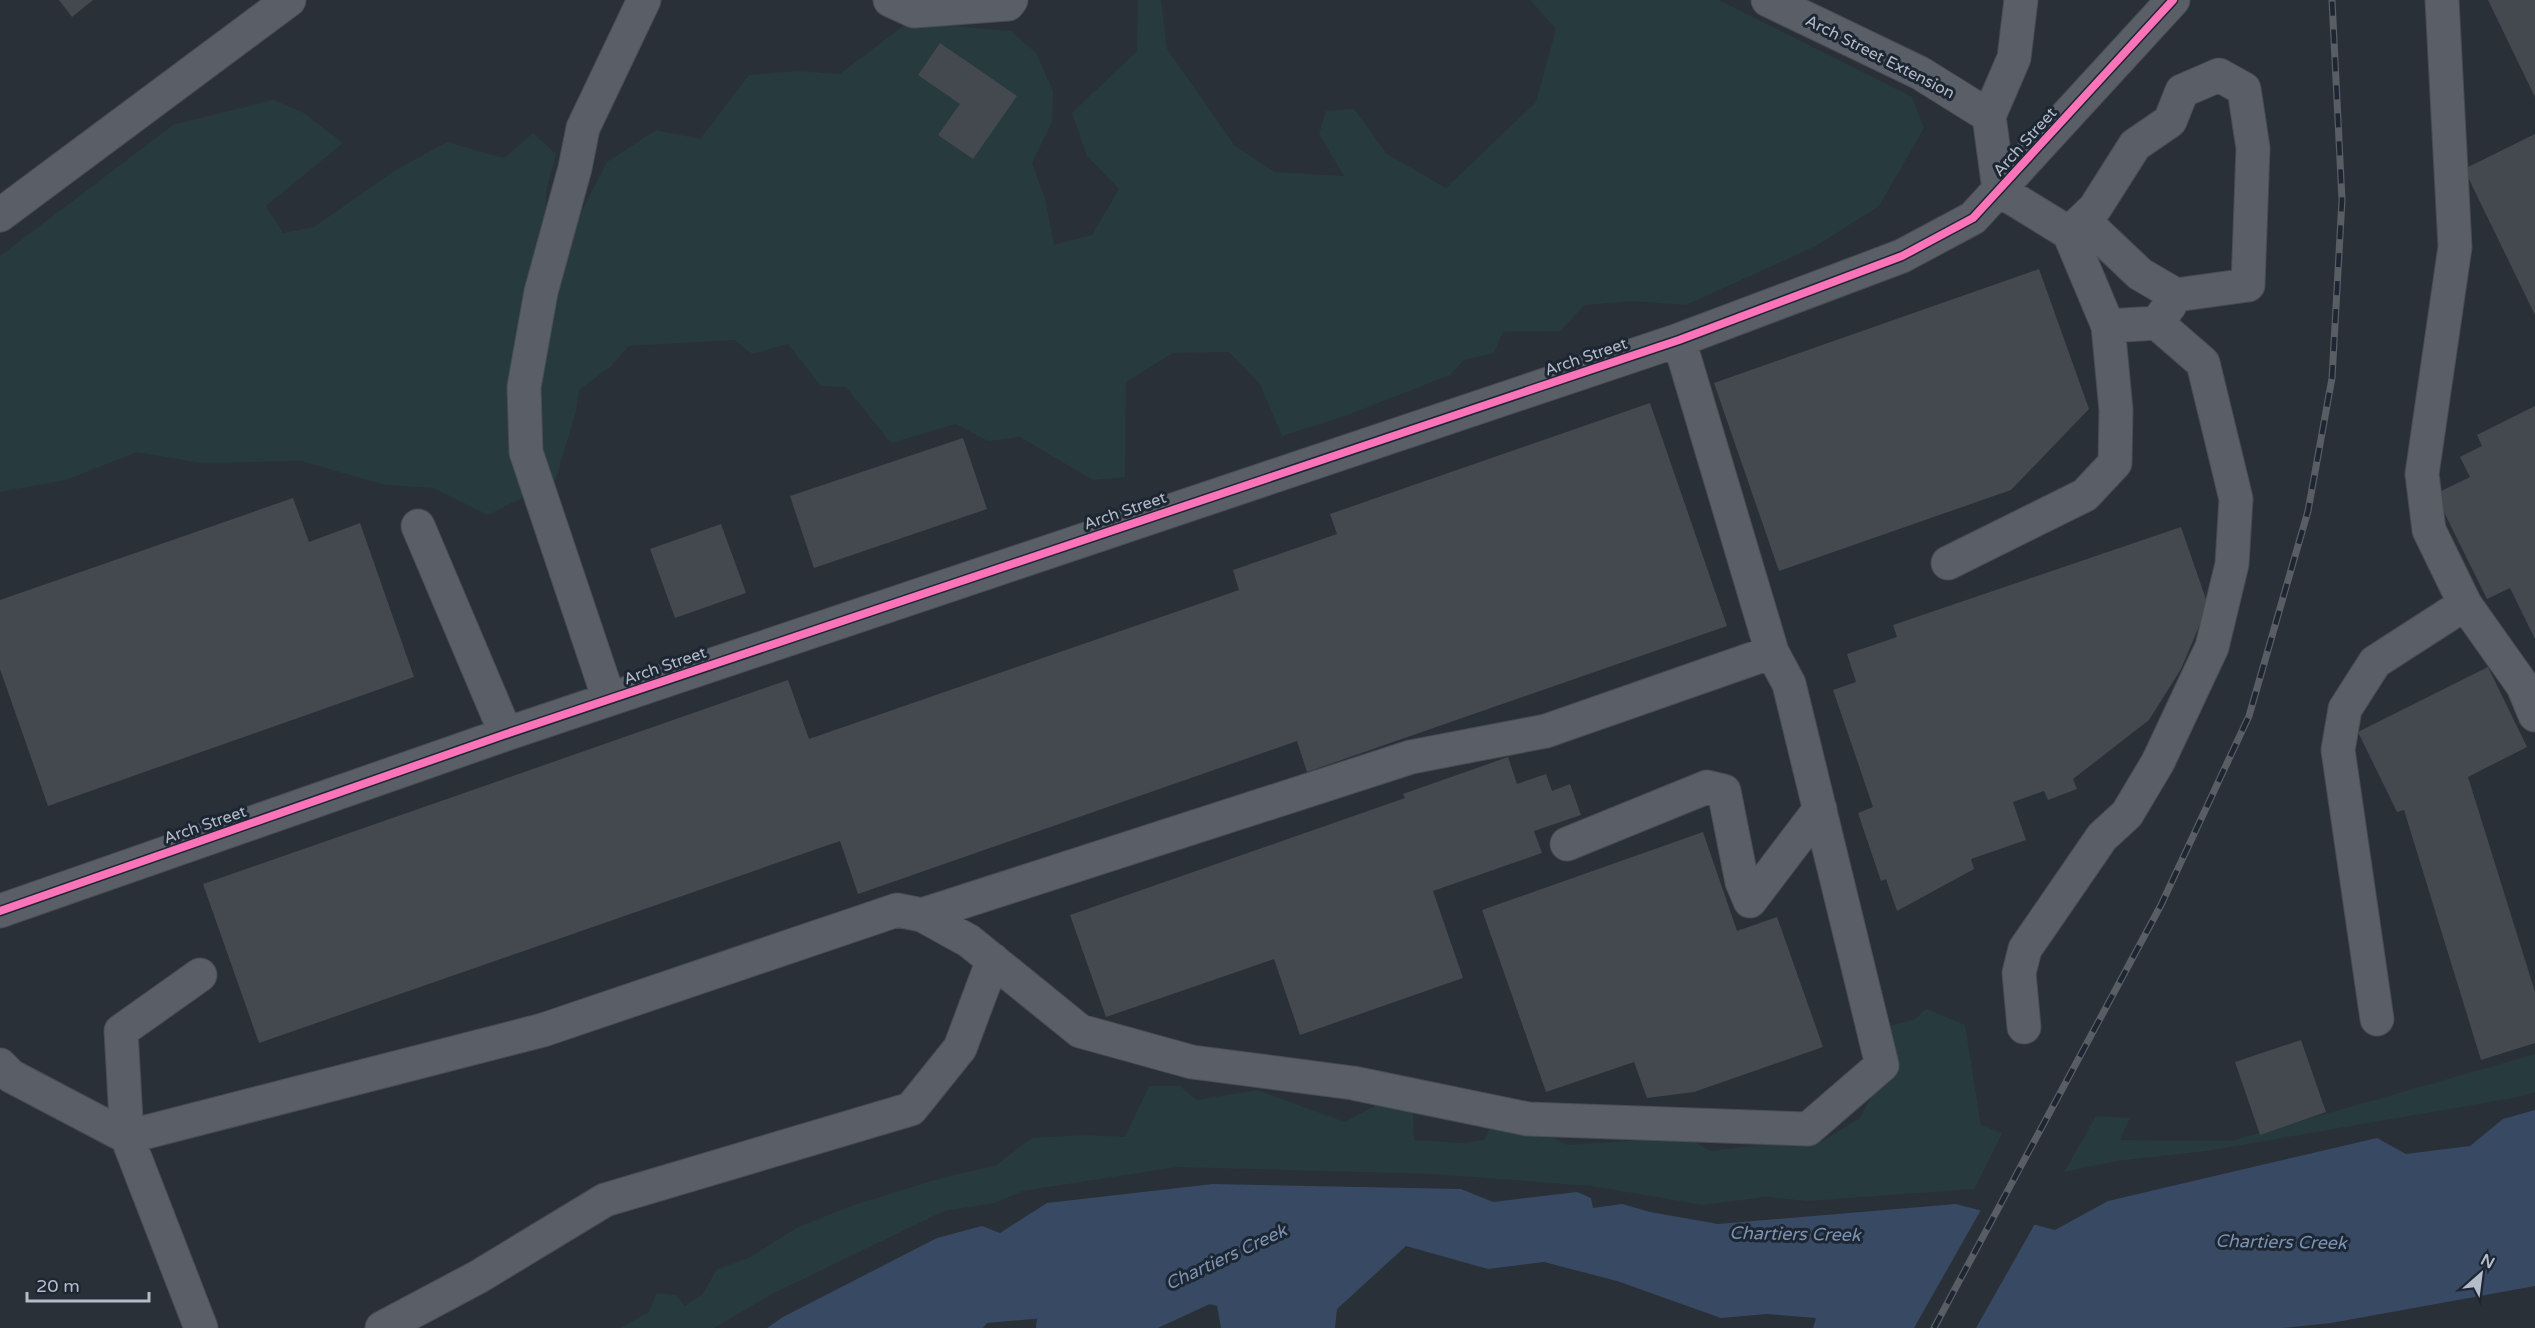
<svg xmlns="http://www.w3.org/2000/svg" width="2535" height="1328" viewBox="0 0 2535 1328" font-family="'Varela Round',sans-serif">
<style>
.green{fill:#273a3e}
.water{fill:#384963}
.pier{fill:#2a3038}
.lines{fill:none;stroke-linecap:round;stroke-linejoin:round}
.river{stroke:#384963;stroke-width:72}
.building{fill:#444950}
.minor-casing{stroke:#484c53;stroke-width:35}
.minor{stroke:#5a5e66;stroke-width:33}
.rail-casing{stroke:#595d64;stroke-width:7}
.rail{stroke:#1d2633;stroke-width:4.5;stroke-dasharray:14;stroke-linecap:butt}
.cycleway-casing{stroke:#1d2633;stroke-width:11}
.cycleway{stroke:#fb73b8;stroke-width:8}
.labels{text-anchor:middle;dominant-baseline:central;stroke-width:6;stroke-linejoin:round;paint-order:stroke}
.street-label{font-size:16px;fill:#b4bcc9;stroke:#1d2633}
.water-label{font-size:18px;font-style:italic;fill:#7c92b1;stroke:#1d2633}
</style>
<rect width="100%" height="100%" fill="#2a3038"/>
<path class="green" d="M 1138,0 L 1161,0 L 1167,49 L 1235,146 L 1275,172 L 1344,176 L 1319,134 L 1326,111 L 1354,109 L 1387,154 L 1446,188 L 1536,102 L 1556,29 L 1530,0 L 1719,0 L 1912,97 L 1924,128 L 1879,206 L 1816,246 L 1686,305 L 1633,301 L 1585,305 L 1560,331 L 1503,332 L 1494,353 L 1464,360 L 1450,375 L 1345,416 L 1282,436 L 1260,384 L 1229,352 L 1173,353 L 1126,382 L 1125,477 L 1093,480 L 1020,437 L 988,441 L 956,424 L 891,443 L 846,387 L 821,386 L 788,344 L 752,354 L 734,340 L 629,346 L 611,366 L 579,390 L 576,412 L 555,481 L 488,515 L 434,488 L 385,485 L 301,461 L 201,463 L 137,452 L 66,480 L 0,492 L 0,256 L 173,125 L 274,100 L 304,113 L 343,143 L 266,206 L 283,233 L 314,227 L 394,171 L 447,142 L 504,158 L 533,133 L 556,154 L 546,192 L 547,227 L 578,218 L 607,162 L 656,130 L 700,139 L 749,75 L 797,71 L 840,74 L 908,22 L 1011,31 L 1036,53 L 1053,91 L 1052,122 L 1032,163 L 1045,198 L 1054,245 L 1092,235 L 1119,189 L 1087,156 L 1072,113 L 1137,51 Z
M 1926,1009 L 1965,1025 L 1981,1125 L 2002,1133 L 1974,1189 L 1807,1201 L 1765,1197 L 1703,1205 L 1591,1186 L 1433,1174 L 1177,1167 L 1023,1191 L 995,1203 L 944,1211 L 772,1294 L 714,1328 L 620,1328 L 649,1312 L 657,1293 L 676,1295 L 685,1306 L 702,1295 L 717,1269 L 749,1258 L 798,1227 L 854,1205 L 944,1177 L 995,1166 L 1032,1138 L 1085,1135 L 1125,1137 L 1149,1086 L 1180,1086 L 1197,1100 L 1257,1090 L 1345,1122 L 1389,1098 L 1413,1111 L 1414,1140 L 1463,1143 L 1484,1140 L 1492,1123 L 1541,1132 L 1568,1145 L 1687,1137 L 1710,1151 L 1754,1146 L 1777,1136 L 1819,1143 L 1860,1118 L 1877,1086 L 1859,1047 L 1888,1026 L 1914,1020 Z
M 2535,1054 L 2535,1092 L 2519,1097 L 2207,1151 L 2116,1161 L 2064,1172 L 2096,1116 L 2130,1118 L 2120,1140 L 2231,1141 Z"/>
<path class="water" d="M 2535,1110 L 2535,1286 L 2331,1323 L 2283,1328 L 1813,1328 L 1816,1318 L 1766,1314 L 1721,1318 L 1617,1281 L 1544,1262 L 1488,1269 L 1406,1246 L 1337,1309 L 1335,1328 L 1221,1328 L 1217,1306 L 1133,1286 L 1056,1317 L 987,1323 L 983,1328 L 767,1328 L 783,1317 L 937,1238 L 982,1226 L 1000,1233 L 1047,1203 L 1213,1184 L 1461,1189 L 1493,1202 L 1577,1192 L 1591,1198 L 1593,1208 L 1622,1204 L 1650,1212 L 1718,1224 L 1956,1204 L 2055,1230 L 2108,1201 L 2377,1138 L 2406,1154 L 2470,1146 L 2503,1119 Z"/>
<path class="pier" d="M 1982,1208 L 2036,1222 L 1976,1328 L 1914,1328 Z"/>
<g class="lines">
<path class="river" d="M 1072,1328 L 1243,1249"/>
</g>
<path class="building" d="M 59,0 L 93,0 L 72,17 Z
M 2488,0 L 2535,0 L 2535,97 Z
M 940,43 L 1017,96 L 973,159 L 938,135 L 960,104 L 918,75 Z
M 2535,134 L 2535,315 L 2464,169 Z
M 2039,269 L 2089,409 L 2011,490 L 1779,571 L 1714,383 Z
M 1650,403 L 1727,626 L 1307,772 L 1297,741 L 858,894 L 840,841 L 259,1043 L 203,884 L 788,680 L 809,739 L 1239,590 L 1233,570 L 1337,534 L 1330,514 Z
M 2535,406 L 2535,639 L 2510,588 L 2487,599 L 2435,494 L 2470,477 L 2460,457 L 2482,446 L 2477,435 Z
M 963,438 L 987,509 L 814,568 L 790,496 Z
M 293,498 L 309,542 L 360,523 L 414,677 L 48,806 L 0,669 L 0,600 Z
M 721,524 L 746,593 L 675,618 L 650,549 Z
M 2181,527 L 2208,605 L 2181,669 L 2149,720 L 2073,779 L 2077,789 L 2048,800 L 2044,791 L 2013,802 L 2026,840 L 1971,859 L 1974,869 L 1897,911 L 1886,879 L 1881,881 L 1858,813 L 1873,807 L 1833,690 L 1856,682 L 1847,654 L 1897,637 L 1893,625 Z
M 2488,667 L 2527,747 L 2468,777 L 2535,992 L 2535,1043 L 2481,1060 L 2404,810 L 2397,812 L 2358,732 Z
M 1508,757 L 1517,784 L 1546,774 L 1552,791 L 1570,784 L 1581,815 L 1534,831 L 1542,853 L 1433,891 L 1463,978 L 1300,1035 L 1274,959 L 1106,1017 L 1070,915 L 1405,798 L 1403,794 Z
M 1703,832 L 1737,931 L 1777,917 L 1823,1047 L 1694,1092 L 1647,1098 L 1634,1062 L 1546,1092 L 1482,910 Z
M 2301,1040 L 2326,1112 L 2260,1135 L 2235,1062 Z"/>
<g class="lines">
<defs>
<path id="minor" d="M 890,0 L 914,11 L 1008,4 L 1011,0
M 1768,0 L 1920,73 L 1989,116 L 1999,190 L 2069,233 L 2095,208 L 2135,145 L 2170,121 L 2182,91 L 2219,75 L 2244,89 L 2253,148 L 2248,285 L 2176,295 L 2140,274 L 2083,220
M 2442,0 L 2455,247 L 2422,474 L 2429,530 L 2465,604 L 2523,686 L 2535,715
M 1989,116 L 2014,58 L 2021,0
M 0,215 L 289,0
M 2069,233 L 2108,326 L 2157,323 L 2170,305
M 418,526 L 506,734
M 1948,563 L 2085,495 L 2115,463 L 2116,410 L 2108,326
M 609,699 L 526,452 L 524,387 L 541,292 L 575,168 L 583,128 L 644,0
M 1567,844 L 1707,787 L 1724,791 L 1742,882 L 1750,901 L 1820,809
M 0,911 L 506,734 L 1679,340 L 1902,256 L 1973,218 L 2173,0
M 922,915 L 1411,757 L 1546,731 L 1772,652 L 1679,340
M 200,975 L 121,1031 L 127,1137 L 201,1328
M 2377,1019 L 2338,750 L 2345,709 L 2375,662 L 2465,604
M 2024,1027 L 2019,973 L 2025,949 L 2102,837 L 2127,814 L 2158,762 L 2212,647 L 2232,564 L 2236,499 L 2203,363 L 2157,323
M 0,1065 L 11,1076 L 127,1137 L 543,1030 L 897,910 L 922,915 L 969,941 L 1080,1031 L 1192,1062 L 1353,1083 L 1528,1119 L 1808,1129 L 1882,1065 L 1789,684 L 1772,652
M 382,1328 L 478,1277 L 605,1200 L 911,1109 L 960,1048 L 993,960"/>
</defs>
<use href="#minor" class="minor-casing"/>
<use href="#minor" class="minor"/>
<defs>
<path id="rail" d="M 1934,1328 L 2161,905 L 2249,716 L 2308,511 L 2332,378 L 2342,200 L 2332,0"/>
</defs>
<use href="#rail" class="rail-casing"/>
<use href="#rail" class="rail"/>
<defs>
<path id="cycleway" d="M 0,911 L 506,734 L 1679,340 L 1902,256 L 1973,218 L 2173,0"/>
</defs>
<use href="#cycleway" class="cycleway-casing"/>
<use href="#cycleway" class="cycleway"/>
</g>
<g class="labels">
<g class="street-label">
<text transform="translate(1880 57) rotate(27)">Arch Street Extension</text>
<text transform="translate(2025 142) rotate(-48)">Arch Street</text>
<text transform="translate(1586 357) rotate(-19)">Arch Street</text>
<text transform="translate(1125 511) rotate(-19)">Arch Street</text>
<text transform="translate(665 666) rotate(-19)">Arch Street</text>
<text transform="translate(205 825) rotate(-19)">Arch Street</text>
</g>
<g class="water-label">
<text transform="translate(1795 1234) rotate(1)">Chartiers Creek</text>
<text transform="translate(2281 1242) rotate(1)">Chartiers Creek</text>
<text transform="translate(1226 1257) rotate(-25)">Chartiers Creek</text>
</g>
</g>
<g transform="translate(2481 1274) rotate(28)" stroke="#1d2633" stroke-width="4.5" paint-order="stroke">
<path d="M0-4.5L10 22L0 15L-10 22Z" fill="#b4bcc9"/>
<text y="-9" font-size="16" font-weight="bold" text-anchor="middle" fill="#b4bcc9">N</text>
</g>
<path d="M27 1292v9h122v-9" fill="none" stroke="#b4bcc9" stroke-width="3"/>
<text x="36" y="1292" font-size="18" fill="#b4bcc9" stroke="#1d2633" stroke-width="4.5" paint-order="stroke">20 m</text>
</svg>
